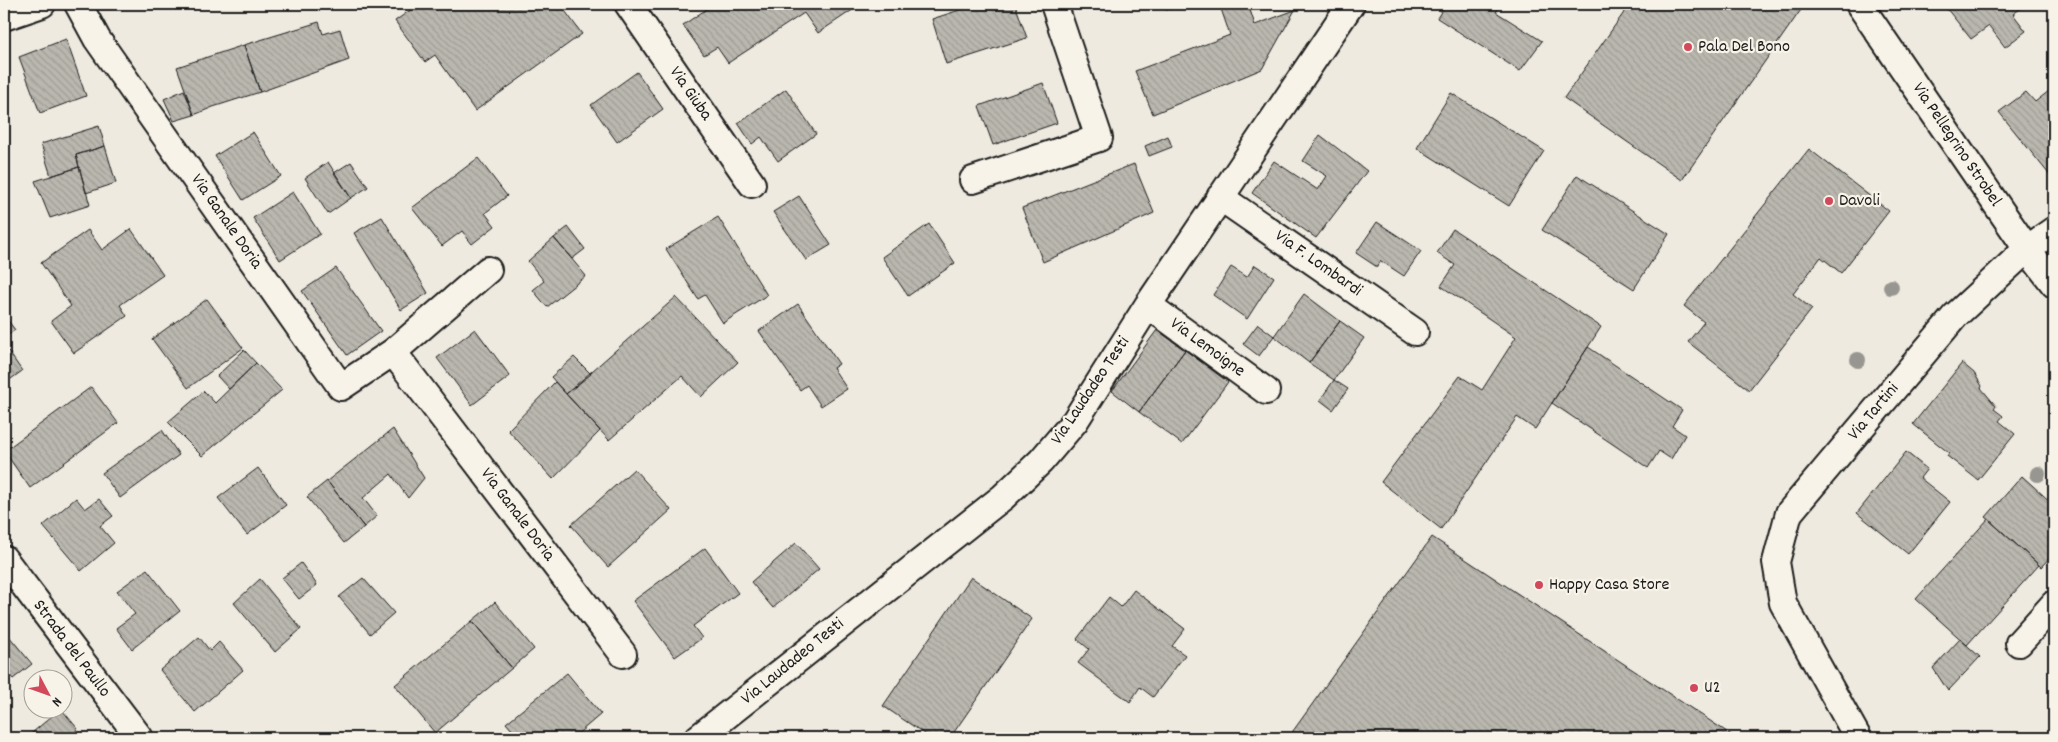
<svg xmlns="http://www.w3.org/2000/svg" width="2058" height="742" viewBox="0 0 2058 742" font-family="Dekko,sans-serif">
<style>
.building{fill:url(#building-back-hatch);stroke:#1c1c1c}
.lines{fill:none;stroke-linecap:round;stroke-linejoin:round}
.minor-casing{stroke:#1c1c1c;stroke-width:30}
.minor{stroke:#f7f3e8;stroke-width:26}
.tree{fill:#989690}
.poi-dot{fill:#d1495b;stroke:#f7f3e8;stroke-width:2}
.labels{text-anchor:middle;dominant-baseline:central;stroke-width:4.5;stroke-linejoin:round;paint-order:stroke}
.poi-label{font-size:18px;fill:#1c1c1c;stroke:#f7f3e8;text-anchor:start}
.street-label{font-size:18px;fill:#1c1c1c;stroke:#f7f3e8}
</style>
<defs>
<pattern id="building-back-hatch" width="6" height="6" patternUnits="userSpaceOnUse" patternTransform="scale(1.25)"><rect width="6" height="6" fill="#bab7af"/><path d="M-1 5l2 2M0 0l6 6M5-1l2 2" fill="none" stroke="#9f9d96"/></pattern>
</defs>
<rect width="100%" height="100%" fill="#eeeae0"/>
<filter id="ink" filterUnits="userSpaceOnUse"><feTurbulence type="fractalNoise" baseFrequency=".02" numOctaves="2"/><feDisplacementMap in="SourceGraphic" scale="10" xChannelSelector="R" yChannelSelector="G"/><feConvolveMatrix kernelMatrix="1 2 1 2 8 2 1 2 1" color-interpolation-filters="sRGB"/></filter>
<g filter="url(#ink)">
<path class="building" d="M 419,4 L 560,4 L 582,34 L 475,111 L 435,55 L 425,62 L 395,21 Z
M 714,4 L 850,4 L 854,9 L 818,33 L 804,13 L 728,63 L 717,47 L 704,55 L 683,25 Z
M 978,4 L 1015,4 L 1027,38 L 946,64 L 932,19 Z
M 1164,4 L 1186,4 L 1166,10 Z
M 1226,4 L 1248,4 L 1255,25 L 1295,10 L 1262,69 L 1153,114 L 1135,71 L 1230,35 L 1220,6 Z
M 1446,4 L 1502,4 L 1496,12 L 1542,41 L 1520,71 L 1437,18 Z
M 1630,4 L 1805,4 L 1682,180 L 1564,98 Z
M 1943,4 L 2027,4 L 2013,14 L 2026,31 L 2005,47 L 1989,26 L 1971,39 Z
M 319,22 L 323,34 L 340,29 L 349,60 L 260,92 L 244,45 Z
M 66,39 L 86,96 L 40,113 L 19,57 Z
M 244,45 L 260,92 L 213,107 L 194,115 L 177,67 Z
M 637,72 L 663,109 L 617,142 L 591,105 Z
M 1043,83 L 1057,123 L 993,145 L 979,106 Z
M 2054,87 L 2054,176 L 2052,178 L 1999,112 L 2026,92 L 2035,102 Z
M 786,89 L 816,134 L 778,161 L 761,137 L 752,144 L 738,123 Z
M 184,90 L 194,115 L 174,121 L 164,99 Z
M 1451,93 L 1544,151 L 1509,206 L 1417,148 Z
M 99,126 L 105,146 L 76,155 L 79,167 L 51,176 L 41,144 Z
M 253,132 L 281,176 L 243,200 L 215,156 Z
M 1320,135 L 1367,171 L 1316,238 L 1252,193 L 1274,161 L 1318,190 L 1327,176 L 1303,161 Z
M 1168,136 L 1172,147 L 1149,156 L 1145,146 Z
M 105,146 L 116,183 L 86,193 L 76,155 Z
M 1809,149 L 1889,211 L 1841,273 L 1821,257 L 1793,294 L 1812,309 L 1749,390 L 1688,342 L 1704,322 L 1684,306 Z
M 478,158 L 507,196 L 485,213 L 495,226 L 472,244 L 462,231 L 442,246 L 412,208 Z
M 328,162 L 351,198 L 328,214 L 305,178 Z
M 351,162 L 368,187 L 351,198 L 334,173 Z
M 1134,164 L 1154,213 L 1043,262 L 1022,208 Z
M 79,167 L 90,205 L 50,218 L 35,181 Z
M 1577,175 L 1669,234 L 1634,289 L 1542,230 Z
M 293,192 L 320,234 L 280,260 L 253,218 Z
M 799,196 L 831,245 L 806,260 L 773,212 Z
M 382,217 L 428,293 L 401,310 L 354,233 Z
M 718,217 L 767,295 L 723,323 L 705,295 L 698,299 L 666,249 Z
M 1377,222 L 1421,251 L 1404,276 L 1381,261 L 1377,267 L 1356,253 Z
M 929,224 L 955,263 L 908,296 L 882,257 Z
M 568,227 L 585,249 L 572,259 L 554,238 Z
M 131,229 L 163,275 L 120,305 L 127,316 L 74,353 L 51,321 L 71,306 L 41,263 L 88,230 L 102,250 Z
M 1453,229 L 1601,327 L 1535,429 L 1517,417 L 1441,529 L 1381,482 L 1460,376 L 1482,390 L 1516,337 L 1441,286 L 1455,265 L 1437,253 Z
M 554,238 L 586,276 L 547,307 L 533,290 L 544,281 L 528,261 Z
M 1255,265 L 1274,277 L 1247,319 L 1213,295 L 1231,267 L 1247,277 Z
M 336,268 L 381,331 L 347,355 L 302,291 Z
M 1304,294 L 1340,321 L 1309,363 L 1274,336 Z
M 676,297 L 738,362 L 701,397 L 682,376 L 609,440 L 566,394 Z
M 207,299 L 243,348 L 188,388 L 152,339 Z
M 798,304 L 839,364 L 833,368 L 847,389 L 821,406 L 807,385 L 800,390 L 759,331 Z
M 4,315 L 15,330 L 4,338 Z
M 1340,321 L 1364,338 L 1334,380 L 1309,363 Z
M 1258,324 L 1274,336 L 1259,356 L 1243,344 Z
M 475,329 L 510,376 L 472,405 L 437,358 Z
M 1157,330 L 1185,350 L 1139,412 L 1112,391 Z
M 4,345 L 22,371 L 4,384 Z
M 1588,347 L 1682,410 L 1672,426 L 1685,435 L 1671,459 L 1659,451 L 1648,468 L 1552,403 Z
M 244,350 L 256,363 L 229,389 L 217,376 Z
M 1185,350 L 1228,382 L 1182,444 L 1139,412 Z
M 574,357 L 591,374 L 566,394 L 551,377 Z
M 256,363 L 282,390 L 202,456 L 168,422 L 204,391 L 215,403 Z
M 1962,363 L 1974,373 L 1982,386 L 1981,388 L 1996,406 L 1994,409 L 2003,416 L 1999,421 L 2015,434 L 1978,480 L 1947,456 L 1949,453 L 1913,424 Z
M 1334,380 L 1348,389 L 1333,410 L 1320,400 Z
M 555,382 L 600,431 L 553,479 L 508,430 Z
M 91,387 L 118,423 L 30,488 L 4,451 Z
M 393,429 L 424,478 L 408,498 L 391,474 L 363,498 L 377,516 L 364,527 L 327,481 Z
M 162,430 L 179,455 L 120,498 L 102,473 Z
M 1906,452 L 1927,469 L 1920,478 L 1950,502 L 1908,554 L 1857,513 Z
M 258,468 L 286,505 L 247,535 L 218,498 Z
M 634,469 L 671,510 L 608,567 L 571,525 Z
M 2022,476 L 2054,505 L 2054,553 L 2041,567 L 1986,517 Z
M 327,481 L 364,527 L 344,543 L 307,497 Z
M 76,498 L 85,509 L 99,499 L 113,516 L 100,526 L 114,543 L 81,571 L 43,526 Z
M 1988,519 L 2039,565 L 1967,645 L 1916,599 Z
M 1432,537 L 1736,738 L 1288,738 Z
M 796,543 L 819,569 L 773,608 L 751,582 Z
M 705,548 L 738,593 L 693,626 L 702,638 L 675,657 L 633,601 Z
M 301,563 L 317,585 L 299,599 L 282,578 Z
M 147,569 L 180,611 L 132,649 L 116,628 L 135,614 L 117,591 Z
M 971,577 L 1032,619 L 950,738 L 931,738 L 883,706 Z
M 363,578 L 394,613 L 370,634 L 339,597 Z
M 260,579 L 301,629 L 275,652 L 234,603 Z
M 1134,590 L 1185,629 L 1172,646 L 1185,655 L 1153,697 L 1140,687 L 1130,702 L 1078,663 L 1089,649 L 1077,639 L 1109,597 L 1121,607 Z
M 495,602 L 534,649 L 512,668 L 472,621 Z
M 472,621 L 512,668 L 435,733 L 395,685 Z
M 4,630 L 32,664 L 13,679 L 6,671 L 4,673 Z
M 199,637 L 210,651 L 219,642 L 243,670 L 195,712 L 160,670 Z
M 1960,639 L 1980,657 L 1948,691 L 1933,668 Z
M 567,673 L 601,714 L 573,738 L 519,738 L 506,723 Z
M 59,710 L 62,710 L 78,729 L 68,738 L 26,738 Z"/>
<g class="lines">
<defs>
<path id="minor" d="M 78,4 L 97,39 L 341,387 L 393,352 L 623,654
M 628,4 L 752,184
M 1859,4 L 2027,249 L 2054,284
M 4,17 L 42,4
M 973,180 L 1099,138 L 1054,4
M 1220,197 L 1415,332
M 1148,305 L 1266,391
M 393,352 L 488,270
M 4,559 L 140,738
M 2019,643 L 2054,604
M 698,738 L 1003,497 L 1041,461 L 1075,421 L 1148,305 L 1351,4
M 1858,738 L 1783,603 L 1776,562 L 1789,513 L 1955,316 L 2027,249 L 2054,230"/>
</defs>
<use href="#minor" class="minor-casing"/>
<use href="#minor" class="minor"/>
</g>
<g class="tree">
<circle cx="1891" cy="287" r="8"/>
<circle cx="1858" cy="360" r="8"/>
<circle cx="2038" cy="474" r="8"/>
</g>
</g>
<g class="poi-dot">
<circle cx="1688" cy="47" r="5"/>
<circle cx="1829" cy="201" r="5"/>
<circle cx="1539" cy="585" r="5"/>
<circle cx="1694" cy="688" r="5"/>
</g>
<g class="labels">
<g class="poi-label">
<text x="1698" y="47">Pala Del Bono</text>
<text x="1839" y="201">Davoli</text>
<text x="1549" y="585">Happy Casa Store</text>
<text x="1704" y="688">U2</text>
</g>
<g class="street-label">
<text transform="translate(690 94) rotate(55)">Via Giuba</text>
<text transform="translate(1956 145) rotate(56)">Via Pellegrino Strobel</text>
<text transform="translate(226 222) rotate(55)">Via Ganale Doria</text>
<text transform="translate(1318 264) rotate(35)">Via F. Lombardi</text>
<text transform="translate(1207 348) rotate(36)">Via Lemoigne</text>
<text transform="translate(1091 391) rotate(-56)">Via Laudadeo Testi</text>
<text transform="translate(1874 412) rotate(-50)">Via Tartini</text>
<text transform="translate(517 515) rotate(53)">Via Ganale Doria</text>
<text transform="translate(71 649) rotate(53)">Strada del Paullo</text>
<text transform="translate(793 662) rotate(-39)">Via Laudadeo Testi</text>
</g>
</g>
<rect width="2058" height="742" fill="none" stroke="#f7f3e8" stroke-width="20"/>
<rect x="10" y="10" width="2038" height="722" fill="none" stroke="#1c1c1c" stroke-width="2" filter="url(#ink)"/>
<g transform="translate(48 694) rotate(131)"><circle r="24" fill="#f7f3e8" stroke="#9f9d96"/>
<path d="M0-4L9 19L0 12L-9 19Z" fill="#d1495b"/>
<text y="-8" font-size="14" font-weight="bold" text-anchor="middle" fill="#1c1c1c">N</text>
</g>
</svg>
